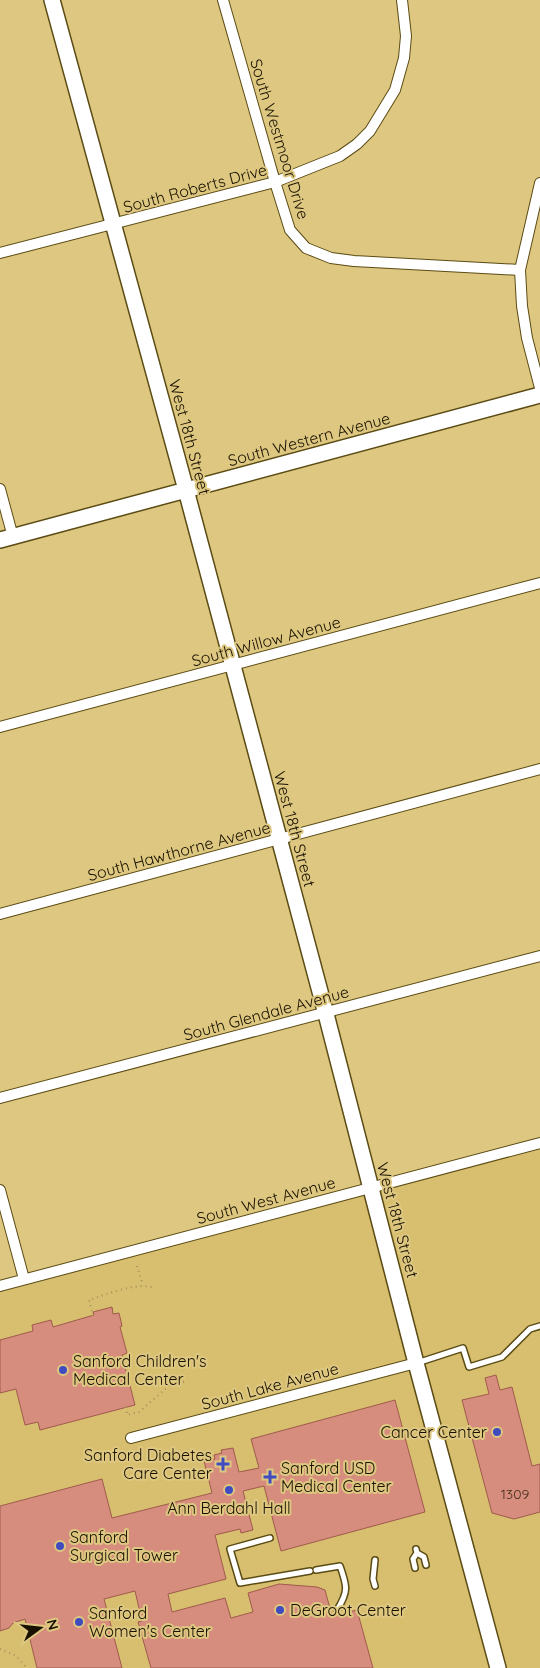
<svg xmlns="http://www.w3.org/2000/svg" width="540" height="1668" viewBox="0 0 540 1668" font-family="Quicksand,sans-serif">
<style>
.built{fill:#d7bf6f}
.building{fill:#d78d7d;stroke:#9f5a4c}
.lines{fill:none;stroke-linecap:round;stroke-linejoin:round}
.lane-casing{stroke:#5b4b14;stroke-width:8}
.street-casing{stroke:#5b4b14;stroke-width:12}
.secondary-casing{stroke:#5b4b14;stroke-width:18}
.path{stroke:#a3915a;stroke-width:2;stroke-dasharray:1 4;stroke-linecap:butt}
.lane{stroke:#fff;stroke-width:5}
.street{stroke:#fff;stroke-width:10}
.secondary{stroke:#fff;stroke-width:15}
.poi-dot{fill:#3f4bbf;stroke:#dec881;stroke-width:2}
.labels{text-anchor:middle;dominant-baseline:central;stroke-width:4;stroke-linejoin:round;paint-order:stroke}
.number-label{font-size:14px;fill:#48301f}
.street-label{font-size:16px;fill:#191100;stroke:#dec881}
.poi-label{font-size:16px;fill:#191100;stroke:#dec881;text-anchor:start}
</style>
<rect width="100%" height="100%" fill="#dec881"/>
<path class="built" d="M 540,1143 L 540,1668 L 0,1668 L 0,1286 Z"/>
<path class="building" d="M 112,1307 L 113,1314 L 119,1313 L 122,1326 L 120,1327 L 127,1353 L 122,1355 L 135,1405 L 40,1430 L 38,1422 L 25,1425 L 16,1389 L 0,1393 L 0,1340 L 33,1331 L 32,1325 L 51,1320 L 53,1327 L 94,1315 L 93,1312 Z
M 496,1375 L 500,1390 L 512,1387 L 532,1466 L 540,1464 L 540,1512 L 514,1519 L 492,1513 L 462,1400 L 489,1394 L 485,1378 Z
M 395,1400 L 425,1512 L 281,1551 L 264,1486 L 243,1491 L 253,1530 L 241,1533 L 240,1529 L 215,1535 L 226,1579 L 168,1594 L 172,1612 L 225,1598 L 231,1618 L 253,1612 L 248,1593 L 279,1584 L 317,1587 L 325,1590 L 332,1616 L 357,1610 L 373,1668 L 151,1668 L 138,1622 L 142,1621 L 135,1591 L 104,1599 L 122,1668 L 37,1668 L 25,1619 L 13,1623 L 9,1628 L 0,1631 L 0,1506 L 102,1479 L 112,1518 L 212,1493 L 204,1461 L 215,1459 L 214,1455 L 222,1453 L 221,1450 L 233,1448 L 239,1472 L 259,1468 L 251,1439 Z"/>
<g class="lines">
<defs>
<path id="lane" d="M 417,1363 L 463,1348 L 469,1367 L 502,1357 L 530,1329 L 540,1326
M 270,1538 L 230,1549 L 240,1583 L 310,1571
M 416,1549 L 417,1553 L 424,1557 L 426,1565
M 375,1560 L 373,1579 L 375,1586
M 415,1568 L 413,1559 L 417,1553
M 316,1570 L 340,1566 C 347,1586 349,1591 337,1610"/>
<path id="street" d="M 223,0 L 275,182 L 290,230 L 306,248 L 331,258 L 354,261 L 520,270
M 540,183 L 520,270 L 522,306 L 527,338 L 540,388
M 0,253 L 275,182 L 340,156 L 357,144 L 370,131 L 395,90 L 404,58 L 406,36 L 402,0
M 0,489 L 13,537
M 0,727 L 540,583
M 0,914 L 540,769
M 0,1098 L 540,956
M 0,1190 L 24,1279
M 0,1286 L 540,1143
M 131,1438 L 416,1363"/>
<path id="secondary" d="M 52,0 L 186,490 L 326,1014 L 416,1363 L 498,1668
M 0,540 L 540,395"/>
</defs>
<use href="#lane" class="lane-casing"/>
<use href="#street" class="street-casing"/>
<use href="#secondary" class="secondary-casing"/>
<path class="path" d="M 137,1266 L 143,1285
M 93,1316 L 89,1300 C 105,1295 139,1281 154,1288
M 126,1407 L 127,1415 L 139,1412 L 170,1385 L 187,1381
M 0,1649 L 16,1656 L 27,1668"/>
<use href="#lane" class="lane"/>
<use href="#street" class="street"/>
<use href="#secondary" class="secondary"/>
</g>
<g class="poi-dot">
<circle cx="63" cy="1370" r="5"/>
<circle cx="497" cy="1432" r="5"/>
<path d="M220.5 1456.5h5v5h5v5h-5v5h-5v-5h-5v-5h5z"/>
<path d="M267.5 1469.5h5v5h5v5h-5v5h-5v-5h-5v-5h5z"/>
<circle cx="229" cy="1490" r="5"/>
<circle cx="60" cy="1546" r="5"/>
<circle cx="280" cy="1610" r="5"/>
<circle cx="79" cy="1622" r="5"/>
</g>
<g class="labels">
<g class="number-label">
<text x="515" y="1494">1309</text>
</g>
<g class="street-label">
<text transform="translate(280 139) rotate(73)">South Westmoor Drive</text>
<text transform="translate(195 188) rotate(-15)">South Roberts Drive</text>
<text transform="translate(190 437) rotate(75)">West 18th Street</text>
<text transform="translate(309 439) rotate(-15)">South Western Avenue</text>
<text transform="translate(266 641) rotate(-15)">South Willow Avenue</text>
<text transform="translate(295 829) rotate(75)">West 18th Street</text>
<text transform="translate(179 851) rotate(-15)">South Hawthorne Avenue</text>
<text transform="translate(266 1013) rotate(-15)">South Glendale Avenue</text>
<text transform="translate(266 1200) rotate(-15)">South West Avenue</text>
<text transform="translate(398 1220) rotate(75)">West 18th Street</text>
<text transform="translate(270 1386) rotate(-15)">South Lake Avenue</text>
</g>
<g class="poi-label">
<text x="73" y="1361">Sanford Children's<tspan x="73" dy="18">Medical Center</tspan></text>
<text x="487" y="1432" text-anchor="end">Cancer Center</text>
<text x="212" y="1455" text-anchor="end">Sanford Diabetes<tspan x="212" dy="18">Care Center</tspan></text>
<text x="281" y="1468">Sanford USD<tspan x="281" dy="18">Medical Center</tspan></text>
<text x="229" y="1508" text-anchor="middle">Ann Berdahl Hall</text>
<text x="70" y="1537">Sanford<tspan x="70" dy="18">Surgical Tower</tspan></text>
<text x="290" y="1610">DeGroot Center</text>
<text x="89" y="1613">Sanford<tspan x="89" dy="18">Women's Center</tspan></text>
</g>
</g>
<g transform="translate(40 1628) rotate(75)" stroke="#dec881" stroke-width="4" paint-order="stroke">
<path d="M0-4L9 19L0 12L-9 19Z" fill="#191100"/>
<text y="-8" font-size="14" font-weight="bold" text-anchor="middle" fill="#191100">N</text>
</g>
</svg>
